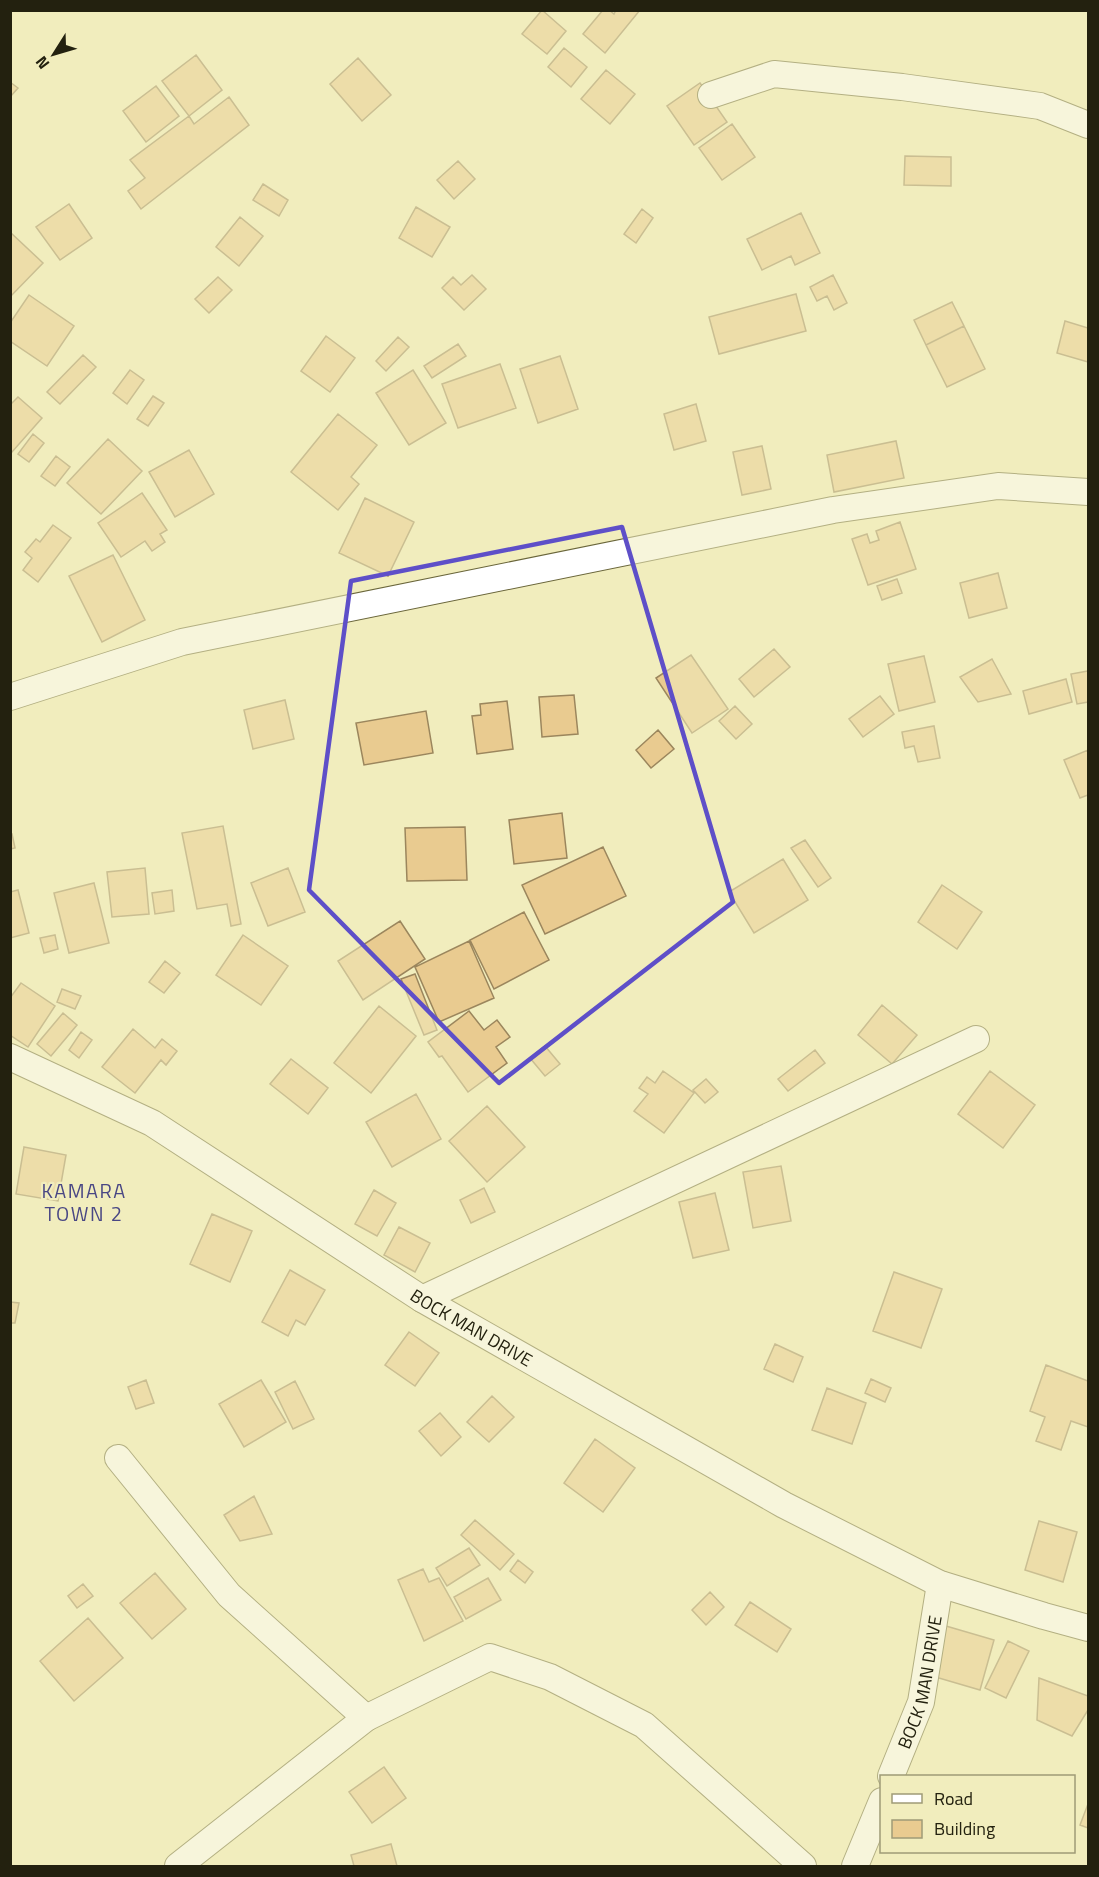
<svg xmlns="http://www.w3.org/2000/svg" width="1099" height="1877" viewBox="0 0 1099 1877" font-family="'Titillium Web',sans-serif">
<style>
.building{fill:#e9cb90;stroke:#9b865d;stroke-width:1.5}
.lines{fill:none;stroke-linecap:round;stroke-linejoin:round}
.minor-casing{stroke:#6a663b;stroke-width:28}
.minor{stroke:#fff;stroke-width:26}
.marked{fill:none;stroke:#5e4fc8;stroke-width:4.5;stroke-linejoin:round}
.labels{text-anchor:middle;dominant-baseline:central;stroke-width:4.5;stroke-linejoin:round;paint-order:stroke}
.street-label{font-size:18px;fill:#23210f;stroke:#f1edbd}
.neighbourhood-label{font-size:20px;letter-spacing:1.5px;fill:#494784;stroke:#f1edbd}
</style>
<rect width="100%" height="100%" fill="#f1edbd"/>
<path class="building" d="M 542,10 L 566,31 L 547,54 L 522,34 Z
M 603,10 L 609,10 L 614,14 L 616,10 L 640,10 L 605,53 L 583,34 Z
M 564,48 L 587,67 L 571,87 L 548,67 Z
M 196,55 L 222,90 L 189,116 L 162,81 Z
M 358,58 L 391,95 L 362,121 L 330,84 Z
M 606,70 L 635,94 L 610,124 L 581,99 Z
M 10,82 L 18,88 L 10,97 Z
M 700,83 L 727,122 L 694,145 L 667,106 Z
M 156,86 L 179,116 L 146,142 L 123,111 Z
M 229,97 L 249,125 L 141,209 L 128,191 L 145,178 L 130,160 L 189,116 L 194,124 Z
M 732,124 L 755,157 L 722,180 L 699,148 Z
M 905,156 L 951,157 L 951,186 L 904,185 Z
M 458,161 L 475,179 L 454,199 L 437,180 Z
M 263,184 L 288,200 L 279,216 L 253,200 Z
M 69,204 L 92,238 L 60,260 L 36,227 Z
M 416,207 L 450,227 L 432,257 L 399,238 Z
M 642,209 L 653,218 L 636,243 L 624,234 Z
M 801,213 L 820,253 L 795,265 L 791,256 L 762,270 L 747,239 Z
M 240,217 L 263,236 L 239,266 L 216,247 Z
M 10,232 L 43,263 L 10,297 Z
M 472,275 L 486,289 L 464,310 L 442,288 L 453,277 L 461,285 Z
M 833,275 L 847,303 L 834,310 L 827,296 L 817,301 L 810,287 Z
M 218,277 L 232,290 L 209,313 L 195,299 Z
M 796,294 L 806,331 L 719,354 L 709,317 Z
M 29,295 L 74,326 L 47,366 L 10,341 L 10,323 Z
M 952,302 L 964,326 L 926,345 L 914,320 Z
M 1065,321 L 1088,328 L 1088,362 L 1057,353 Z
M 964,326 L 985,369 L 947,387 L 926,345 Z
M 326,336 L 355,358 L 330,392 L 301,371 Z
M 398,337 L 409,347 L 386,371 L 376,361 Z
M 458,344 L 466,356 L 432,378 L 424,366 Z
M 83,355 L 96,367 L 60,404 L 47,392 Z
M 560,356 L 578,409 L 538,423 L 520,369 Z
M 500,364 L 516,408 L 458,428 L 442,384 Z
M 130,370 L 144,380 L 127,404 L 113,393 Z
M 413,370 L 446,423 L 409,445 L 376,393 Z
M 153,396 L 164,403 L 148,426 L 137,419 Z
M 18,397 L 42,418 L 12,452 L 10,450 L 10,405 Z
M 696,404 L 706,441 L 674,450 L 664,414 Z
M 338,414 L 377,445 L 351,477 L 359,484 L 338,510 L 291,472 Z
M 33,434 L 44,443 L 29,462 L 18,454 Z
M 108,439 L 142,471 L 101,514 L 67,483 Z
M 896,441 L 904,478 L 834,492 L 827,455 Z
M 762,446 L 771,489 L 742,495 L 733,452 Z
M 189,450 L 214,494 L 175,517 L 149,472 Z
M 56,456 L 70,467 L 55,486 L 41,476 Z
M 142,493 L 167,530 L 160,534 L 165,542 L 152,551 L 145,541 L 121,557 L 98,523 Z
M 365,498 L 414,522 L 388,576 L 339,553 Z
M 900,522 L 916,569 L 868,585 L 852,539 L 867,534 L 870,543 L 879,540 L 876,531 Z
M 53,525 L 71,538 L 38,582 L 23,570 L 32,558 L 25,552 L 36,539 L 40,542 Z
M 113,555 L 145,620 L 102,642 L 69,576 Z
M 998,573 L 1007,608 L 969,618 L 960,583 Z
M 897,579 L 902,593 L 882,600 L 877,586 Z
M 774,649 L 790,667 L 754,697 L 739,679 Z
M 691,655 L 728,709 L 692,733 L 656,678 Z
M 924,656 L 935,702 L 899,711 L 888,664 Z
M 992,659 L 1011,694 L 978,702 L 960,677 Z
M 1088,671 L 1088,702 L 1077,704 L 1071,674 Z
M 1066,679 L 1072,702 L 1029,714 L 1023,691 Z
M 574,695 L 578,734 L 542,737 L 539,697 Z
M 880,696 L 894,714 L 863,737 L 849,719 Z
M 285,700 L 294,739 L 253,749 L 244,710 Z
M 507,701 L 513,749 L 477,754 L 472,716 L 481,715 L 480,704 Z
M 735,706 L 752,724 L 736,739 L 719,721 Z
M 426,711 L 433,753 L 364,765 L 356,723 Z
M 934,726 L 940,758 L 918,762 L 914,746 L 905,748 L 902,732 Z
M 658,730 L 674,749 L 651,768 L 636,750 Z
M 1088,750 L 1088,795 L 1080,798 L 1064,760 Z
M 562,813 L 567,858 L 514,864 L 509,820 Z
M 223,826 L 241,924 L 231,926 L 227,904 L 197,909 L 182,833 Z
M 465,827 L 467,880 L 407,881 L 405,828 Z
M 12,834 L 15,848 L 10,849 L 10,835 Z
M 805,840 L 831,878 L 818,887 L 791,848 Z
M 603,847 L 626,896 L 545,934 L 522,885 Z
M 783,859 L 808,900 L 754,933 L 729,892 Z
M 145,868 L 149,914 L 112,917 L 107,872 Z
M 288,868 L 305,912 L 268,926 L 251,883 Z
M 94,883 L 109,943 L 69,953 L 54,893 Z
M 942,885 L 982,912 L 957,949 L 918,922 Z
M 18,890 L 29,933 L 10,938 L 10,892 Z
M 172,890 L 174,911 L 155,914 L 152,893 Z
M 524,912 L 549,960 L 494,989 L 470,940 Z
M 400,921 L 425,959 L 363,1000 L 338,961 Z
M 55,935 L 58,949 L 44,953 L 40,938 Z
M 243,935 L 288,966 L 261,1005 L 216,975 Z
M 469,941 L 494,998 L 439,1022 L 415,967 Z
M 165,961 L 180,973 L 164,993 L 149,982 Z
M 415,974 L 437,1030 L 424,1035 L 401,979 Z
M 21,983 L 55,1006 L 28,1047 L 10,1035 L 10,998 Z
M 62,989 L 81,996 L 75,1009 L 57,1002 Z
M 882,1005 L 917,1035 L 892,1064 L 858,1035 Z
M 379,1006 L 416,1036 L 371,1093 L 334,1063 Z
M 469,1011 L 484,1030 L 497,1020 L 510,1037 L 496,1047 L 507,1063 L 468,1092 L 442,1056 L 439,1057 L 428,1042 Z
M 63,1013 L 77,1025 L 51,1056 L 37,1044 Z
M 133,1029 L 155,1048 L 162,1039 L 177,1051 L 166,1065 L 161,1060 L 135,1093 L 102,1067 Z
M 81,1032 L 92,1040 L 79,1058 L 69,1050 Z
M 545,1046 L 560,1064 L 545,1076 L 530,1058 Z
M 815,1050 L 825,1063 L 788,1091 L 778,1079 Z
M 291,1059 L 328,1088 L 308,1114 L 270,1084 Z
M 663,1071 L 694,1093 L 664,1133 L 634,1111 L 648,1094 L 639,1088 L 647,1077 L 655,1083 Z
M 990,1071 L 1035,1105 L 1003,1148 L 958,1114 Z
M 706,1079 L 718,1092 L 705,1103 L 693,1090 Z
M 416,1094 L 441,1139 L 392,1167 L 366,1122 Z
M 487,1106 L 525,1147 L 487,1182 L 449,1141 Z
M 24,1147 L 66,1155 L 58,1201 L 16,1194 Z
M 781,1166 L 791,1221 L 753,1228 L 743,1172 Z
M 484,1188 L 495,1212 L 471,1223 L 460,1200 Z
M 374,1190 L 396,1203 L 377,1236 L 355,1224 Z
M 715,1193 L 729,1250 L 693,1258 L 679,1202 Z
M 212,1214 L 252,1231 L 230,1282 L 190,1264 Z
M 399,1227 L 430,1243 L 415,1272 L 384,1255 Z
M 290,1270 L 325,1290 L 305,1325 L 296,1320 L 288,1336 L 262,1322 Z
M 894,1272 L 942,1289 L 921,1348 L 873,1331 Z
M 10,1302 L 19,1303 L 15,1323 L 10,1323 Z
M 409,1332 L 439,1353 L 415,1386 L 385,1365 Z
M 775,1344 L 803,1357 L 793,1382 L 764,1369 Z
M 1046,1365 L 1088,1381 L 1088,1427 L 1071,1421 L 1061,1450 L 1036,1441 L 1045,1417 L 1030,1411 Z
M 871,1379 L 891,1388 L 885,1402 L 865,1393 Z
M 146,1380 L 154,1403 L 136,1409 L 128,1387 Z
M 261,1380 L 286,1422 L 244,1447 L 219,1404 Z
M 295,1381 L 314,1419 L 293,1429 L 275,1392 Z
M 827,1388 L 866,1403 L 852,1444 L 812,1430 Z
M 492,1396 L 514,1417 L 489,1442 L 467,1422 Z
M 440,1413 L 461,1437 L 441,1456 L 419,1431 Z
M 595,1439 L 635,1468 L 603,1512 L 564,1483 Z
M 254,1496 L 272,1534 L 240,1541 L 224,1515 Z
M 475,1520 L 514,1554 L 500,1570 L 461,1535 Z
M 1039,1521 L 1077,1532 L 1063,1582 L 1025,1570 Z
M 469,1548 L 480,1565 L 447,1586 L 436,1568 Z
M 518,1560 L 533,1572 L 525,1583 L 510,1571 Z
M 423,1569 L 429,1582 L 439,1578 L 463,1621 L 424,1641 L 398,1580 Z
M 155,1573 L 186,1609 L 152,1639 L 120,1603 Z
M 488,1578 L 501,1600 L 466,1619 L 454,1597 Z
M 83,1584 L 93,1596 L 77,1608 L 68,1596 Z
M 710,1592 L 724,1607 L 706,1625 L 692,1610 Z
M 750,1602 L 791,1629 L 777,1652 L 735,1625 Z
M 88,1618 L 123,1658 L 74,1701 L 40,1661 Z
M 946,1626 L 994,1640 L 980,1690 L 932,1676 Z
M 1008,1641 L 1029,1651 L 1006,1698 L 985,1688 Z
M 1039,1678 L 1088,1696 L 1088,1710 L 1072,1736 L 1037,1720 Z
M 384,1767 L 406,1798 L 372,1823 L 349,1792 Z
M 1088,1804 L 1088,1828 L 1080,1825 Z
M 391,1844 L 397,1866 L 354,1866 L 351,1855 Z"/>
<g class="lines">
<defs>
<g id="minor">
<path d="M 711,95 L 774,74 L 902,87 L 1040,106 L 1088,125"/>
<path d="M 10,697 L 182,642 L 833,510 L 998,486 L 1088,492"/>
<path id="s1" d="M 10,1057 L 152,1123 L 422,1299 L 784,1505 L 940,1584 L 1044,1616 L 1088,1628"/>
<path d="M 422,1299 L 976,1039"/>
<path d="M 118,1458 L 229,1595 L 366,1718"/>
<path id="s2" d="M 891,1776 L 921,1702 L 940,1584"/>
<path d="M 178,1866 L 366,1718 L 490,1657 L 550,1677 L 644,1725 L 803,1866"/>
<path d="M 855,1866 L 882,1801"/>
</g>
</defs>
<use href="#minor" class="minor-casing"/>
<use href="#minor" class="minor"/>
</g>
<path d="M0 0H1099V1877H0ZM 622,527 L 733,902 L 499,1083 L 309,890 L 351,581 Z" fill="#f1edbd" fill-opacity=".55" fill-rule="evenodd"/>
<path class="marked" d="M 622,527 L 733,902 L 499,1083 L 309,890 L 351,581 Z"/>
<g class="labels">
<g class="street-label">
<text stroke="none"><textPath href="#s1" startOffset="536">BOCK MAN DRIVE</textPath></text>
<text stroke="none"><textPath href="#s2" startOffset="99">BOCK MAN DRIVE</textPath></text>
</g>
<g class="neighbourhood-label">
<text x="84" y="1190">KAMARA<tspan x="84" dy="23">TOWN 2</tspan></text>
</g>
</g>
<rect width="1099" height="1877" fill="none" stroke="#23210f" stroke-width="24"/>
<rect x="880" y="1775" width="195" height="78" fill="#f1edbd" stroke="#9f9b77" stroke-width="1.5"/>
<rect x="892" y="1794" width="30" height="9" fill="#ffffff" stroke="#9f9b77" stroke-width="1.5"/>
<text x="934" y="1805" font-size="18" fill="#23210f">Road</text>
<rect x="892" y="1820" width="30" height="18" fill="#e9cb90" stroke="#9f9b77" stroke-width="1.5"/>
<text x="934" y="1835" font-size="18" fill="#23210f">Building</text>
<g transform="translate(54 54) rotate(233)" stroke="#f1edbd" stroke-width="4.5" paint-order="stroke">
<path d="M0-4.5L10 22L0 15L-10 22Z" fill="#23210f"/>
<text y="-9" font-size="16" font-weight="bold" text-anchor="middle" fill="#23210f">N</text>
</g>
</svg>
